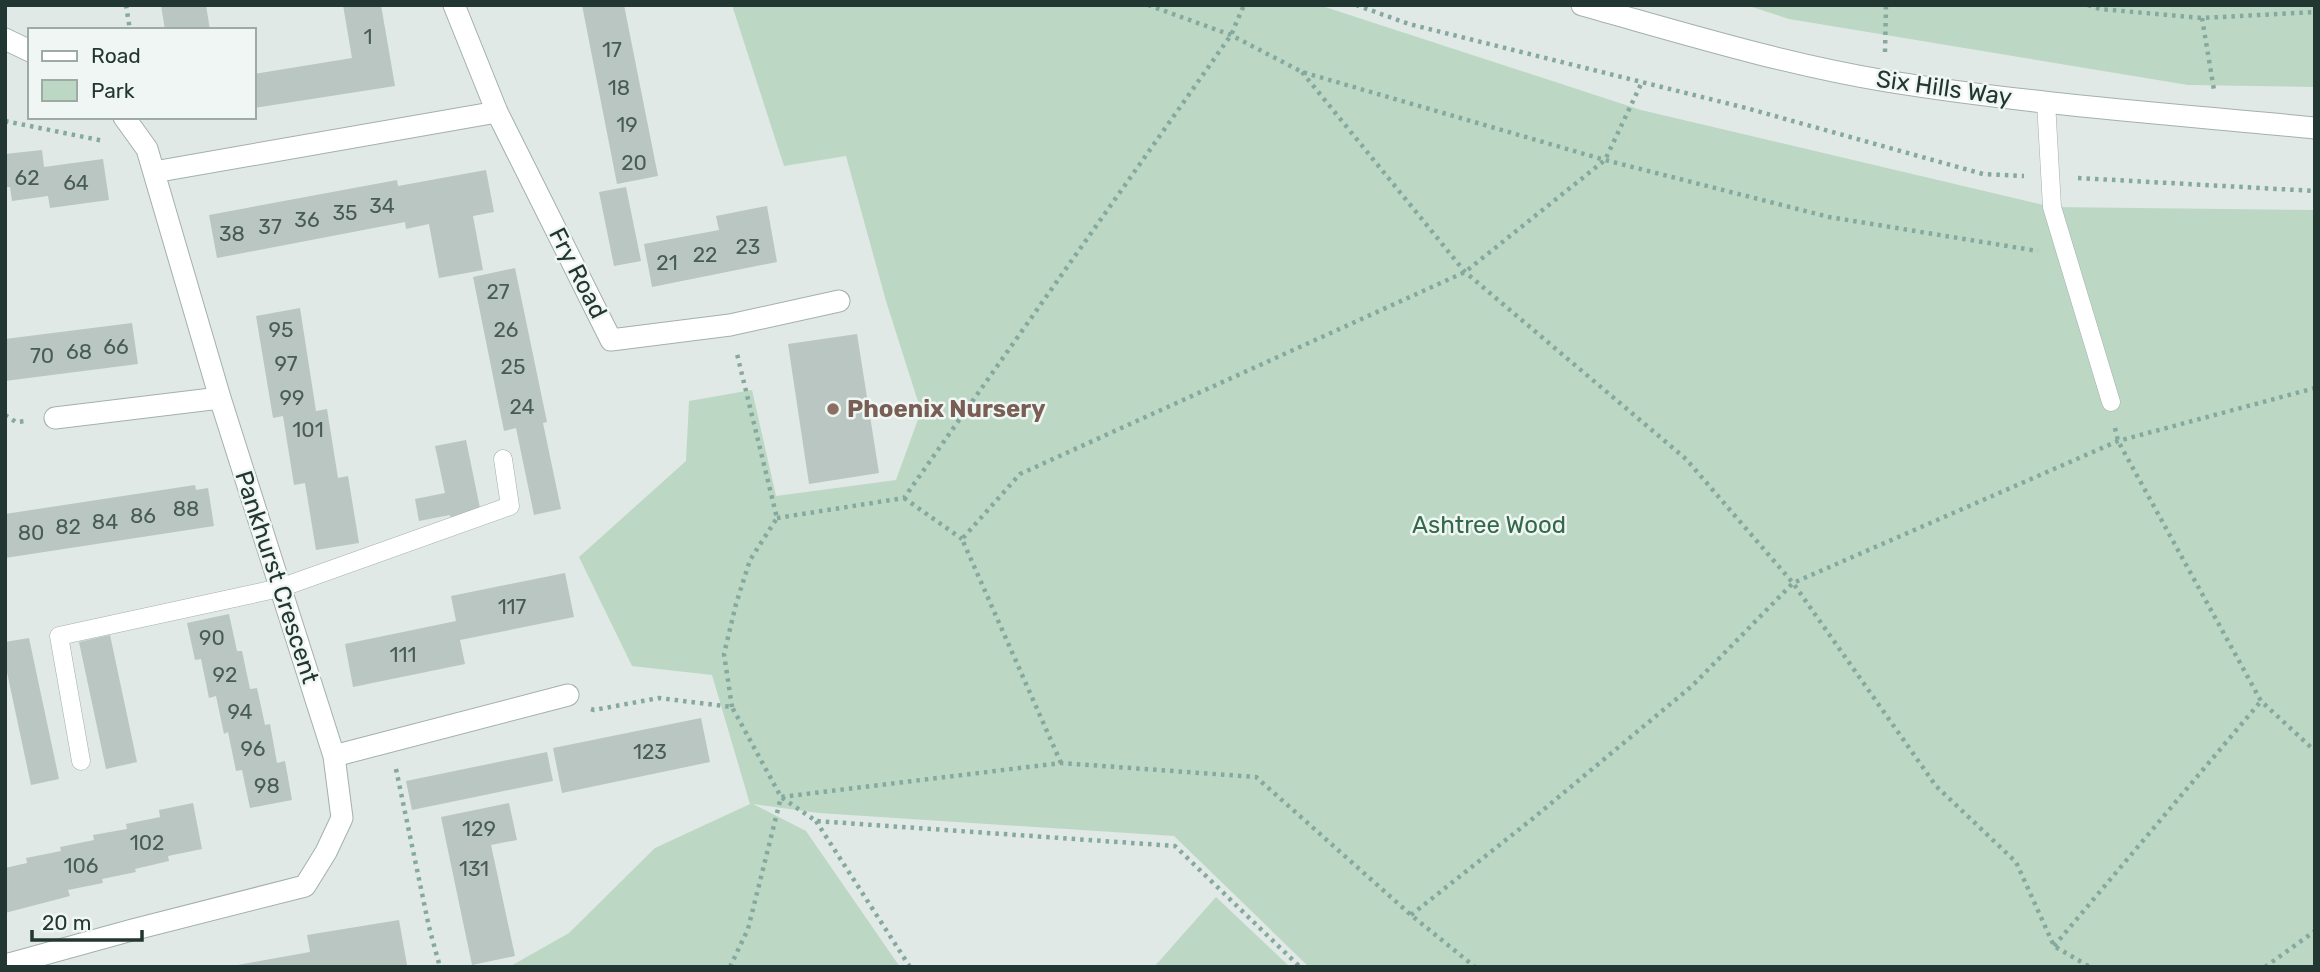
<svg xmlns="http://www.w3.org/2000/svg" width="2320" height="972" viewBox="0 0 2320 972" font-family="Rubik,sans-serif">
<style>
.green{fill:#bcd8c4}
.building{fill:#b9c6c1}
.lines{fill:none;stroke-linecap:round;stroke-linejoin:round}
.service-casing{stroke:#a4b0ac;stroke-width:19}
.minor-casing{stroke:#a4b0ac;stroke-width:23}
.tertiary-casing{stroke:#a4b0ac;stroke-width:23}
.path{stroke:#85a99e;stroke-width:4.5;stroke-dasharray:3.5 5;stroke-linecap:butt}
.service{stroke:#fff;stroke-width:18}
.minor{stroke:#fff;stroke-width:21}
.tertiary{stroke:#fff;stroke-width:21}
.education-dot{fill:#8d6e63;stroke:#f0f6f3;stroke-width:2.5}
.labels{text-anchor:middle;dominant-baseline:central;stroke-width:5;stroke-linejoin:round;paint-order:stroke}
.number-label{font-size:21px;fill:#485b56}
.street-label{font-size:24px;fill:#233732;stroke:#f0f6f3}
.education-label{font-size:24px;font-weight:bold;fill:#785e54;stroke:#f0f6f3;text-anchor:start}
.park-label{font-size:24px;fill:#336949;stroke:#f0f6f3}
</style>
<rect width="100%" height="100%" fill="#e0e9e5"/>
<path class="green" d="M 732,5 L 1319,5 L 1641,110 L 2052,207 L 2315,210 L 2315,967 L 1309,967 L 1174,836 L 819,813 L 753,804 L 806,831 L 900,967 L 509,967 L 569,933 L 655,848 L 750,804 L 712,675 L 632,666 L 579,557 L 686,461 L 689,401 L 752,390 L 776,496 L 896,480 L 921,411 L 886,301 L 846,156 L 784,166 Z
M 1746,5 L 2315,5 L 2315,87 L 2188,85 L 1789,19 Z
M 1216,897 L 1290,967 L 1154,967 Z"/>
<path class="building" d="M 161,5 L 206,5 L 210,30 L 165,30 Z
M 343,5 L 381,5 L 395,86 L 254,108 L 254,74 L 352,58 Z
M 582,5 L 624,5 L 658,176 L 617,184 Z
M 42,150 L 44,167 L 103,159 L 109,200 L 50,208 L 48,196 L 12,201 L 10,187 L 5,187 L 5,154 Z
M 486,170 L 494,212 L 473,216 L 483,270 L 439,278 L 429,224 L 406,229 L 405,222 L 217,258 L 209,215 L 397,180 L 398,186 Z
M 626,187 L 641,261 L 614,266 L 599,192 Z
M 767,206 L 777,262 L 652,287 L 644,244 L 719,230 L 716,216 Z
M 515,268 L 547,422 L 543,423 L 561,509 L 534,515 L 516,428 L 504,431 L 473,277 Z
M 300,308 L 316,411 L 327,409 L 338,478 L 348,476 L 359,543 L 316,550 L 305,483 L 294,485 L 283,416 L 273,418 L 256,316 Z
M 132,323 L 138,364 L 5,381 L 5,339 Z
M 857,334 L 879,473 L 809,484 L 788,344 Z
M 466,440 L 481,513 L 451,519 L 450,515 L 419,521 L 415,499 L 445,493 L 435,446 Z
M 195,485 L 196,490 L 208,488 L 214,526 L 5,558 L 5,514 Z
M 565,573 L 574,617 L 460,640 L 465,664 L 353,687 L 345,644 L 456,621 L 451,596 Z
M 229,614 L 237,651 L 242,651 L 250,689 L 257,688 L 265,725 L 270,724 L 277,763 L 285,761 L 292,800 L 250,808 L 242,770 L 236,771 L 228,732 L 224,734 L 216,696 L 209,698 L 201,659 L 195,660 L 187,623 Z
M 110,635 L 137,762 L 106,769 L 79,642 Z
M 29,638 L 59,779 L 31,785 L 5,663 L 5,642 Z
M 701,718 L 710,762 L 562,793 L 553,748 Z
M 547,752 L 553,781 L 412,810 L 406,781 Z
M 193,803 L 202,849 L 168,856 L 169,861 L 135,869 L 136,872 L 102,879 L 103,883 L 68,890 L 70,896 L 5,913 L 5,868 L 27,863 L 26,858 L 61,851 L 60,847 L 94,840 L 93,835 L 127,829 L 126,824 L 160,817 L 159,810 Z
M 509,803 L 517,840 L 491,845 L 515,956 L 472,965 L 441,817 Z
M 399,920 L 407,965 L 226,967 L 310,952 L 307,935 Z"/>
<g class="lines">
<defs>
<path id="service" d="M 2046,102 L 2052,207 L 2111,402
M 81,761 L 59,636 L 280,588 L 510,506 L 503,459"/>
<path id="minor" d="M 454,5 L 497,112 L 611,340 L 730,325 L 839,301
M 5,39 L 30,51
M 154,172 L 497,112
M 55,418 L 220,398
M 334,756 L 568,695
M 5,965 L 132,930 L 305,886 L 326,852 L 342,818 L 334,756 L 220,398 L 147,149 L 124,117"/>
<path id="tertiary" d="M 1582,5 C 1683,33 1783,64 1886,81 C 2028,104 2172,114 2315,128"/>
</defs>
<use href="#service" class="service-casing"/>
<use href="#minor" class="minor-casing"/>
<use href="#tertiary" class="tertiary-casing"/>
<path class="path" d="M 126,5 L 130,30
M 1148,5 L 1231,35 L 1302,72 L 1605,160 L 1829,217 L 2038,251
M 1356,5 L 1409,24 L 1746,108 L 1983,174 L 2024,176
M 2088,5 L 2100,9 L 2202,18 L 2315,12
M 2202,18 L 2214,90
M 1885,52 L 1886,5
M 1302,72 L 1465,272 L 1686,459 L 1793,583 L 1936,786 L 2016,862 L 2054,946 L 2090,967
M 5,121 L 104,141
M 2078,178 L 2315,191
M 5,415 L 16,422 L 27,421
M 2115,428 L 2118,441 L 2261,701 L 2315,751
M 904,498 L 962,539
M 777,518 L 904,498 L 1231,35 L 1244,5
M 732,707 L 724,654 L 736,604 L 750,560 L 777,518 L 737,354
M 591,709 L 594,710 L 659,698 L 732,707 L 781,797 L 816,821 L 1175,846 L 1300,967
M 1061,763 L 962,539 L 1020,474 L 1465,272 L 1605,160 L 1642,82
M 396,769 L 429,927 L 440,967
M 816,821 L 910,967
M 1411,915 L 1531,820 L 1692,686 L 1793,583 L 2118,441 L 2315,388
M 2054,946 L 2261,701
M 730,967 L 748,929 L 781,797 L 1061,763 L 1256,777 L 1411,915 L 1475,967
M 2265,967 L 2315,931"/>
<use href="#service" class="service"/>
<use href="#minor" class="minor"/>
<use href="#tertiary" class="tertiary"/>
</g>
<circle class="education-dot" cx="833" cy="409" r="7"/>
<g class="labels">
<g class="number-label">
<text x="368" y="36">1</text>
<text x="612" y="49">17</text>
<text x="619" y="87">18</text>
<text x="627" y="124">19</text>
<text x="634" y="162">20</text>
<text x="27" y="177">62</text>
<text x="76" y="182">64</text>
<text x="382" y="205">34</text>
<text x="345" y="212">35</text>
<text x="307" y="219">36</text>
<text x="270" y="226">37</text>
<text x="232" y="233">38</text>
<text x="748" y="246">23</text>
<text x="705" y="254">22</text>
<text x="667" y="262">21</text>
<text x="498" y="291">27</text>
<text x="281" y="329">95</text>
<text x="506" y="329">26</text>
<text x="116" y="346">66</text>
<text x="79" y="351">68</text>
<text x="42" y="355">70</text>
<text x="286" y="363">97</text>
<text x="513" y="366">25</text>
<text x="292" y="397">99</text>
<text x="522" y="406">24</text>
<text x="308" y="429">101</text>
<text x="186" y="508">88</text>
<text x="143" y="515">86</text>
<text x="105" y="521">84</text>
<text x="68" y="526">82</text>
<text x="31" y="532">80</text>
<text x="512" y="606">117</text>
<text x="212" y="637">90</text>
<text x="403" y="654">111</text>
<text x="225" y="674">92</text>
<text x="240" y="711">94</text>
<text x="253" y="748">96</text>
<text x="650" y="751">123</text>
<text x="267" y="785">98</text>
<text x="479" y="828">129</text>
<text x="147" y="842">102</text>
<text x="81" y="865">106</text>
<text x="474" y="868">131</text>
</g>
<g class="street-label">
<text transform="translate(1944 88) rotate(8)">Six Hills Way</text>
<text transform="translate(578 273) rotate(63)">Fry Road</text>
<text transform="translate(277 577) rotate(72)">Pankhurst Crescent</text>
</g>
<g class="education-label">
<text x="847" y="409">Phoenix Nursery</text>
</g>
<g class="park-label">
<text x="1489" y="525">Ashtree Wood</text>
</g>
</g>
<rect width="2320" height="972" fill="none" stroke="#233732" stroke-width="14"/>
<rect x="28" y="28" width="228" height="91" fill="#f0f6f3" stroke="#9eaaa6" stroke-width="2"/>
<rect x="42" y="51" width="35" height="10" fill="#ffffff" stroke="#9eaaa6" stroke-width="2"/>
<text x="91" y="63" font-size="21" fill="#233732">Road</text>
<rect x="42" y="80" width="35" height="21" fill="#bcd8c4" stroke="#9eaaa6" stroke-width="2"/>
<text x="91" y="98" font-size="21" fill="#233732">Park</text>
<path d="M32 930v10h110v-10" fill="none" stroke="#233732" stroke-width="3.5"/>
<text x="42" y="930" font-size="21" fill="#233732" stroke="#f0f6f3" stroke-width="5" paint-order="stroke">20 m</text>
</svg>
